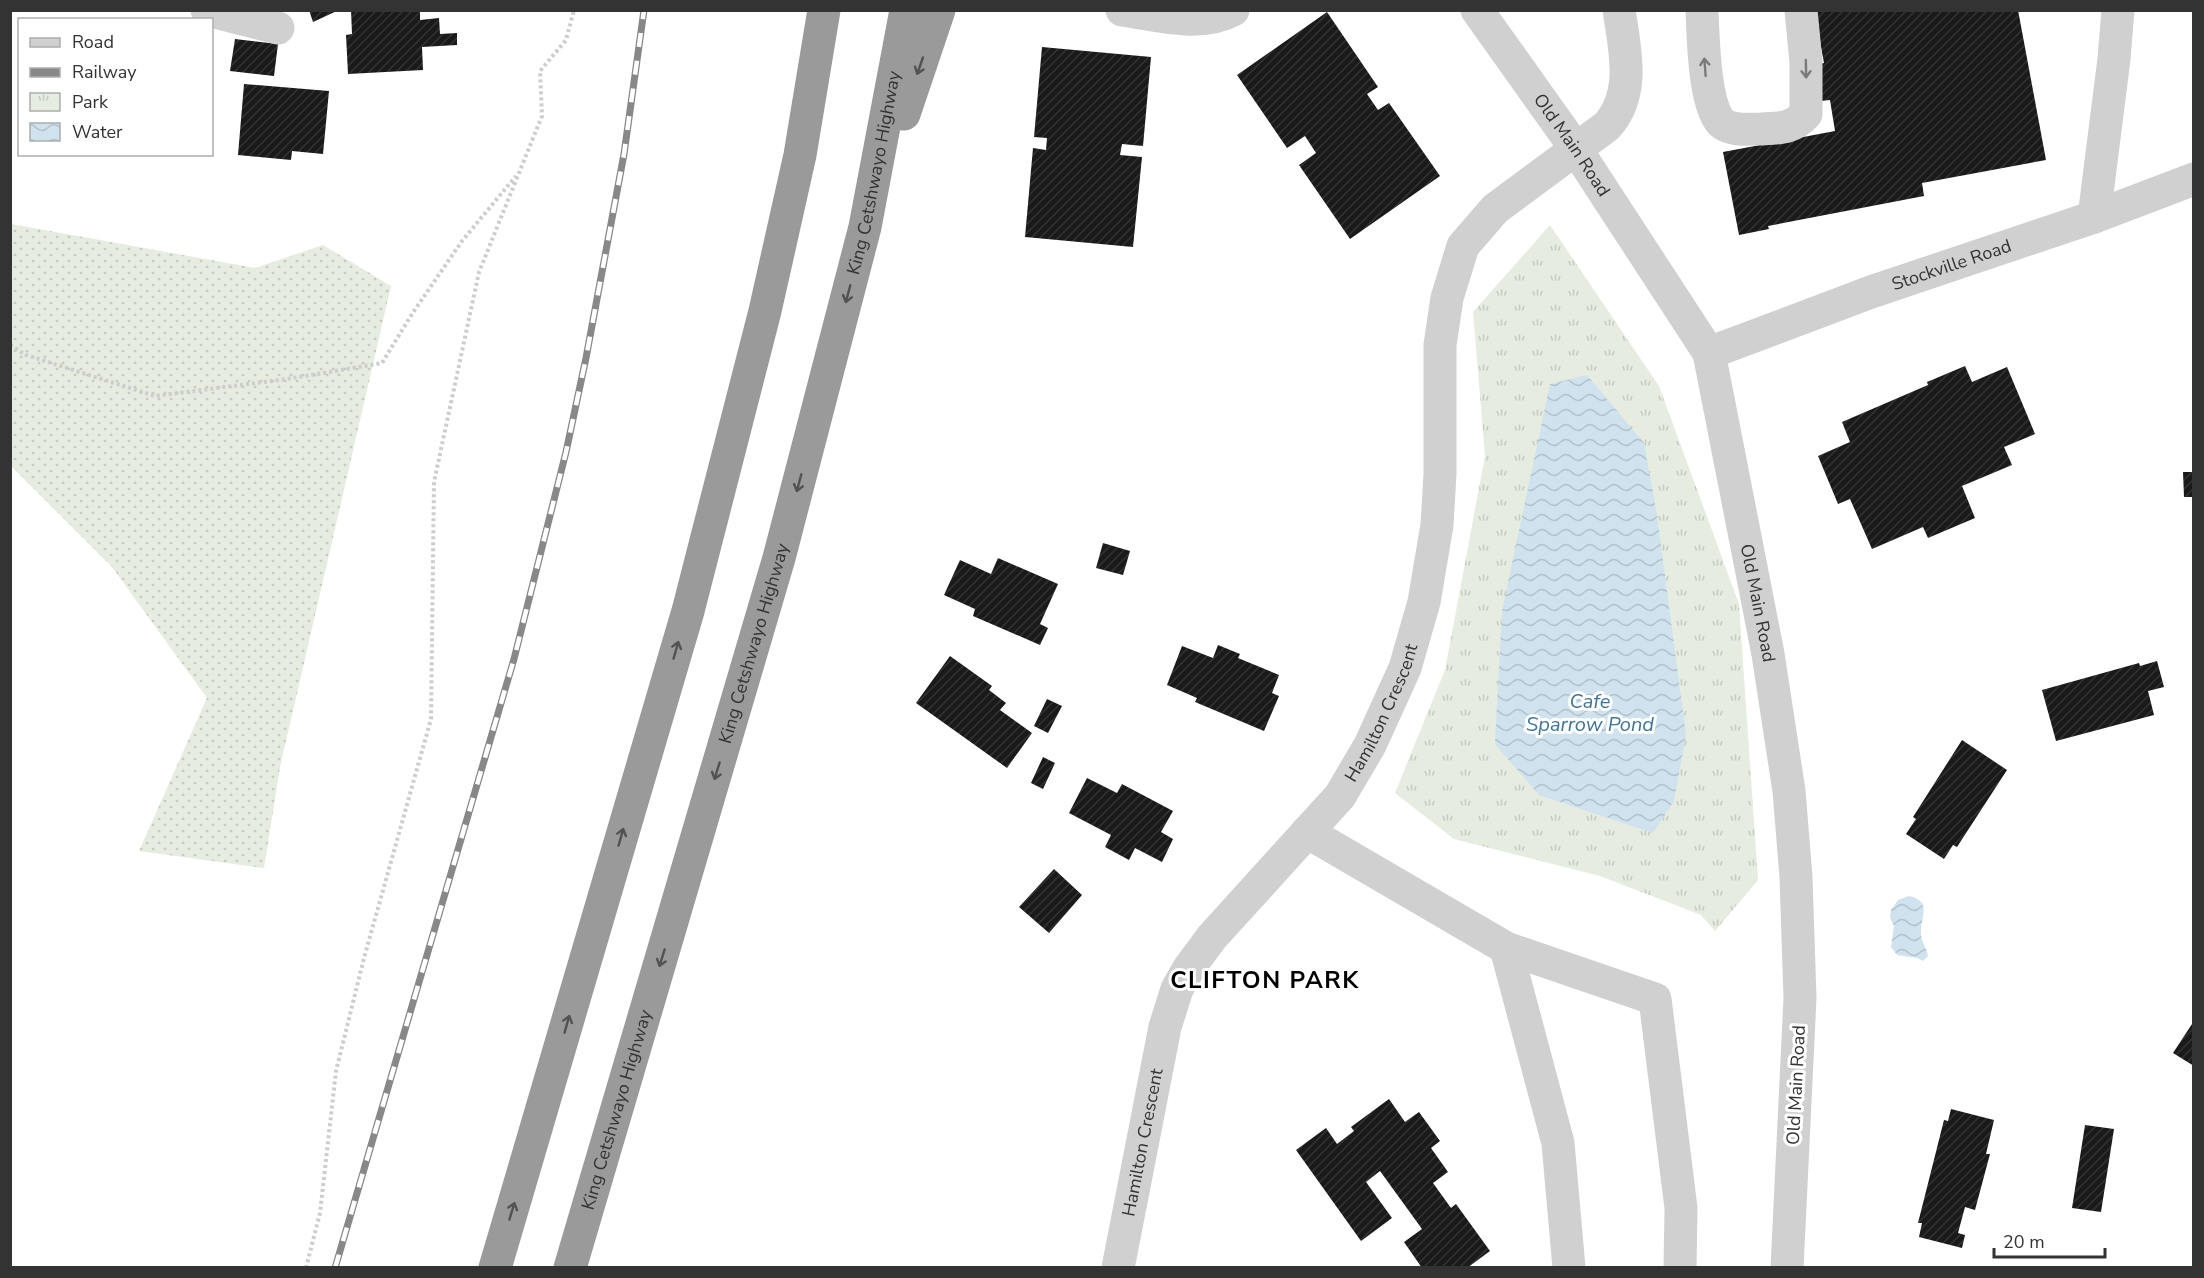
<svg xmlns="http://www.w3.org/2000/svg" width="2204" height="1278" viewBox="0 0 2204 1278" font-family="'Nunito Sans',sans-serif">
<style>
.grass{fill:url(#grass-dots)}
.park{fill:url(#park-tufts)}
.water{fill:url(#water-waves)}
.building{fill:url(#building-hatch)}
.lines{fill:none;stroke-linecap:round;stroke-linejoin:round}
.path{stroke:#cdcdcd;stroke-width:4;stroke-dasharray:3 3;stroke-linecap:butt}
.minor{stroke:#d0d0d0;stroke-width:33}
.highway{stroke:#9a9a9a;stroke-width:33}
.rail-casing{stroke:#888;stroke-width:7}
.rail{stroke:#fff;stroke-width:4.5;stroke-dasharray:14;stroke-linecap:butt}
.oneway{stroke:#525252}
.oneway2{stroke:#7a7a7a}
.labels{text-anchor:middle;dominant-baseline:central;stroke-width:6;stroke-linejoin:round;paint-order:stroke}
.street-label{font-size:18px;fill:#333;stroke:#fff}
.water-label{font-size:20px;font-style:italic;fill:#3f7597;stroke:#fff}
.district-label{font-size:24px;font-weight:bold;letter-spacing:1.5px;fill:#000;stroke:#fff}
</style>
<defs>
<pattern id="grass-dots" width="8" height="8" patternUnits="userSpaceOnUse" patternTransform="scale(1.5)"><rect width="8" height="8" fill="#e6ecdf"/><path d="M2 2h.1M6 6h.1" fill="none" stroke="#c6cbc0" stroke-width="1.8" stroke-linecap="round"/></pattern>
<pattern id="park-tufts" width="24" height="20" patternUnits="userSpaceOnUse" patternTransform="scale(1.5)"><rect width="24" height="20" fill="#e6ecdf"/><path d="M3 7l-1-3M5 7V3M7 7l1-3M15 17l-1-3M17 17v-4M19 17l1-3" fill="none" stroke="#c6cbc0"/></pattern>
<pattern id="water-waves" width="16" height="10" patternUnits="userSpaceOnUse" patternTransform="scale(1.5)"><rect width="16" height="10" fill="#cfe2ee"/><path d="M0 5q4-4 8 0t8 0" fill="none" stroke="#b2c2cd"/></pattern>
<pattern id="building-hatch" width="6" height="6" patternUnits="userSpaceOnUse" patternTransform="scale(1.5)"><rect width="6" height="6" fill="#1a1a1a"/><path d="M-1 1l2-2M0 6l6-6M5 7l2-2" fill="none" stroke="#333"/></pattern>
</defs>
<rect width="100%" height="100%" fill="#fff"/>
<path class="grass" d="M 11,224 L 255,268 L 323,245 L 391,286 L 280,767 L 264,868 L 139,851 L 207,698 L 112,567 L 11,466 Z"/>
<path class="park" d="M 1550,225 L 1659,386 L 1739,604 L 1758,880 L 1715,931 L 1701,915 L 1600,876 L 1454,839 L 1395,793 L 1445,670 L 1485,456 L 1473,312 Z"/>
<path class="water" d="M 1587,375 L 1644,443 L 1657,515 L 1686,735 L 1674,801 L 1653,833 L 1539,795 L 1495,744 L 1502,611 L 1550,384 Z
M 1909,896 C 1933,901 1920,918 1921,933 C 1921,942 1927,948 1928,956 L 1923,961 L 1917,958 L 1897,955 L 1891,947 L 1894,926 L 1890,918 L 1891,910 L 1898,900 Z"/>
<path class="building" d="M 309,10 L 339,10 L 313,22 Z
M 351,10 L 420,10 L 420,20 L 439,18 L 440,34 L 457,33 L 457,45 L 422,47 L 423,70 L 348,74 L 346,35 L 352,34 Z
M 1814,10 L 2018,10 L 2046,160 L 1922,183 L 1924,196 L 1768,226 L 1769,229 L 1739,235 L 1723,152 L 1835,131 L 1830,100 L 1821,101 L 1814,65 L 1824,63 Z
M 1327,12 L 1378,87 L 1367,94 L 1378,110 L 1389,103 L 1440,176 L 1350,239 L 1299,165 L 1316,153 L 1305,136 L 1287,148 L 1237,75 Z
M 235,39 L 278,44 L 274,76 L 230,71 Z
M 1042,47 L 1151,57 L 1143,146 L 1122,144 L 1120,155 L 1142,157 L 1133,247 L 1025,237 L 1033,148 L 1046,150 L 1047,138 L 1034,137 Z
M 244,84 L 329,91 L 323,154 L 292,151 L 291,160 L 238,155 Z
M 1965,366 L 1972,382 L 2007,367 L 2035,434 L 2004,447 L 2012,465 L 1962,486 L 1975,518 L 1928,538 L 1923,527 L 1872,549 L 1850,499 L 1838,504 L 1818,456 L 1850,442 L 1842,422 L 1928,385 L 1927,382 Z
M 2183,472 L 2194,472 L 2194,497 L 2184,497 Z
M 1103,543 L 1130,551 L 1123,575 L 1096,568 Z
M 998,558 L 1058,584 L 1040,624 L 1048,628 L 1040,645 L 973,616 L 975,609 L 944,595 L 960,560 L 991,574 Z
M 1218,645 L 1240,654 L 1238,658 L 1279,675 L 1272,693 L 1279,696 L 1264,731 L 1195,702 L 1197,698 L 1167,685 L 1182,646 L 1213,658 Z
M 950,656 L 992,686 L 989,690 L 1006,703 L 1000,710 L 1032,733 L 1007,768 L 916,703 Z
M 2157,661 L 2164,687 L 2148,691 L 2154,715 L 2056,741 L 2042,690 L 2139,663 L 2140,666 Z
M 1047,699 L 1062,706 L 1048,733 L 1034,726 Z
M 1962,740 L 2007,770 L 1957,847 L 1953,845 L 1944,859 L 1906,834 L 1916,819 L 1913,817 Z
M 1043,757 L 1055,763 L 1043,789 L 1031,783 Z
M 1087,778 L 1117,793 L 1122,784 L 1173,811 L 1161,832 L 1173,839 L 1162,862 L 1135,848 L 1129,860 L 1105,847 L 1111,835 L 1069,813 Z
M 1054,869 L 1082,895 L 1049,933 L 1019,907 Z
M 2194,1021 L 2194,1066 L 2173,1053 Z
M 1389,1099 L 1405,1122 L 1419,1112 L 1440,1141 L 1431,1148 L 1448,1172 L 1433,1183 L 1451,1208 L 1456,1204 L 1490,1251 L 1467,1268 L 1422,1268 L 1404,1242 L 1422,1229 L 1380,1171 L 1366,1182 L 1392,1218 L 1361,1241 L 1296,1150 L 1326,1128 L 1337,1144 L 1354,1131 L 1351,1127 Z
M 1951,1109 L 1994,1120 L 1986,1154 L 1990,1154 L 1975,1210 L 1965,1207 L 1958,1233 L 1965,1235 L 1962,1248 L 1919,1237 L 1922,1223 L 1918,1223 L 1944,1120 L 1948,1121 Z
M 2085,1125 L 2114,1129 L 2101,1212 L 2072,1208 Z"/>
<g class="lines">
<path class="path" d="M 10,345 L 26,355 L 155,396 L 287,379 L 382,363 L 412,314 L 462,241 L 516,176
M 306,1268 L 320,1213 L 336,1071 L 364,958 L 431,719 L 434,482 L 479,272 L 542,116 L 540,71 L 566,40 L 574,10"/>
<g class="minor">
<path d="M 207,10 L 278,28"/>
<path d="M 1122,10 C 1157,15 1200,28 1233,10"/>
<path id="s1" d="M 1477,10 L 1576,149 L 1709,353 L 1768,654 L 1789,791 L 1796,877 L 1800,998 L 1787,1268"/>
<path d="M 1702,10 C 1703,33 1704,111 1723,124 C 1733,131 1748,129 1760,129 C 1780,128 1792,129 1806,114 L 1806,62 L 1801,10"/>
<path d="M 2094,217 L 2114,59 L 2118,10"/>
<path id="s2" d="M 1709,353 L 1871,292 L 2094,217 L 2194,179"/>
<path d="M 1307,832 L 1506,948 L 1655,999 L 1681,1208 L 1680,1268"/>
<path d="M 1506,948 L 1558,1143 L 1569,1268"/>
<path id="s3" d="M 1118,1268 L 1165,1027 L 1177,989 L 1189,968 L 1212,937 L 1340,796 L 1370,745 L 1405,668 L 1424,602 L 1437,525 L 1440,474 L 1440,345 L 1447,298 L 1463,246 L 1495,209 L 1607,126 C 1636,94 1625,50 1619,10"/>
</g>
<g class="highway">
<path d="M 904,114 L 939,10"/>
<path d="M 495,1268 L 688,611 L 765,311 L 800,155 L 824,10"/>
<path id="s4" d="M 570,1268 L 779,558 L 865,227 L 906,10"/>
</g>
<defs>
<path id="rail" d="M 335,1268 L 514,659 L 566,452 L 586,358 L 624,154 L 644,10"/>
</defs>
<use href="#rail" class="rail-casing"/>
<use href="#rail" class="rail"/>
</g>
<defs><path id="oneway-shaft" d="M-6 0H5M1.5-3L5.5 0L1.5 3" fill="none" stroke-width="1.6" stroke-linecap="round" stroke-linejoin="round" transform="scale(1.5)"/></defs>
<g class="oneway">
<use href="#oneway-shaft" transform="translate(920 66) rotate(109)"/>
<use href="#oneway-shaft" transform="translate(848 294) rotate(105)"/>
<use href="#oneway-shaft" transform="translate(799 483) rotate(105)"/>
<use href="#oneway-shaft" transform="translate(676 650) rotate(-74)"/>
<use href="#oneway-shaft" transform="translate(717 771) rotate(107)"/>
<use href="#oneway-shaft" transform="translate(621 837) rotate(-74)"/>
<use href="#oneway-shaft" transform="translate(662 958) rotate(107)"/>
<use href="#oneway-shaft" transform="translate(567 1024) rotate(-74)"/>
<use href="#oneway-shaft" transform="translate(512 1211) rotate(-73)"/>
</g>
<g class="oneway2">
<use href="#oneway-shaft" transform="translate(1705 67) rotate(-94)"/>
<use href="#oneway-shaft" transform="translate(1806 69) rotate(89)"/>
</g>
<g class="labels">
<g class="street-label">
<text stroke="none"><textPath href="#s1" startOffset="165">Old Main Road</textPath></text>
<text stroke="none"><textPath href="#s4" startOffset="1137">King Cetshwayo Highway</textPath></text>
<text stroke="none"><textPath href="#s2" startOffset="258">Stockville Road</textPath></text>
<text stroke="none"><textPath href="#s1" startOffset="669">Old Main Road</textPath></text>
<text stroke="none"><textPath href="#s4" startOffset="651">King Cetshwayo Highway</textPath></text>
<text stroke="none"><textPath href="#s3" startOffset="632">Hamilton Crescent</textPath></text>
<text transform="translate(1796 1085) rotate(-87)">Old Main Road</text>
<text stroke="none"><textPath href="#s4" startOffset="165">King Cetshwayo Highway</textPath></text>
<text stroke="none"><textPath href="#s3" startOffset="128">Hamilton Crescent</textPath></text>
</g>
<g class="water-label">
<text x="1590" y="701">Cafe<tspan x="1590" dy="23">Sparrow Pond</tspan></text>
</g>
<g class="district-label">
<text x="1265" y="980">CLIFTON PARK</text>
</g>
</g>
<rect width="2204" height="1278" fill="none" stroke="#333333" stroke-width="24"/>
<rect x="18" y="18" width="195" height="138" fill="#ffffff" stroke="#adadad" stroke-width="1.5"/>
<rect x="30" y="38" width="30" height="9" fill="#d0d0d0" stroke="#adadad" stroke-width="1.5"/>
<text x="72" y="48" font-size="18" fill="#333333">Road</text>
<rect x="30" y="68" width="30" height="9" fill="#888888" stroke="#adadad" stroke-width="1.5"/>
<text x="72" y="78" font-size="18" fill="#333333">Railway</text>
<rect x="30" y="93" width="30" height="18" fill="url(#park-tufts)" stroke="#adadad" stroke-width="1.5"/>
<text x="72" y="108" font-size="18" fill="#333333">Park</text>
<rect x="30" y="123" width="30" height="18" fill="url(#water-waves)" stroke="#adadad" stroke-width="1.5"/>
<text x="72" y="138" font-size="18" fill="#333333">Water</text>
<path d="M1994 1248v9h111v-9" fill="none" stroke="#333333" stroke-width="3"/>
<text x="2003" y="1248" font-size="18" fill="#333333" stroke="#ffffff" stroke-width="4.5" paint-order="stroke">20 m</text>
</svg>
